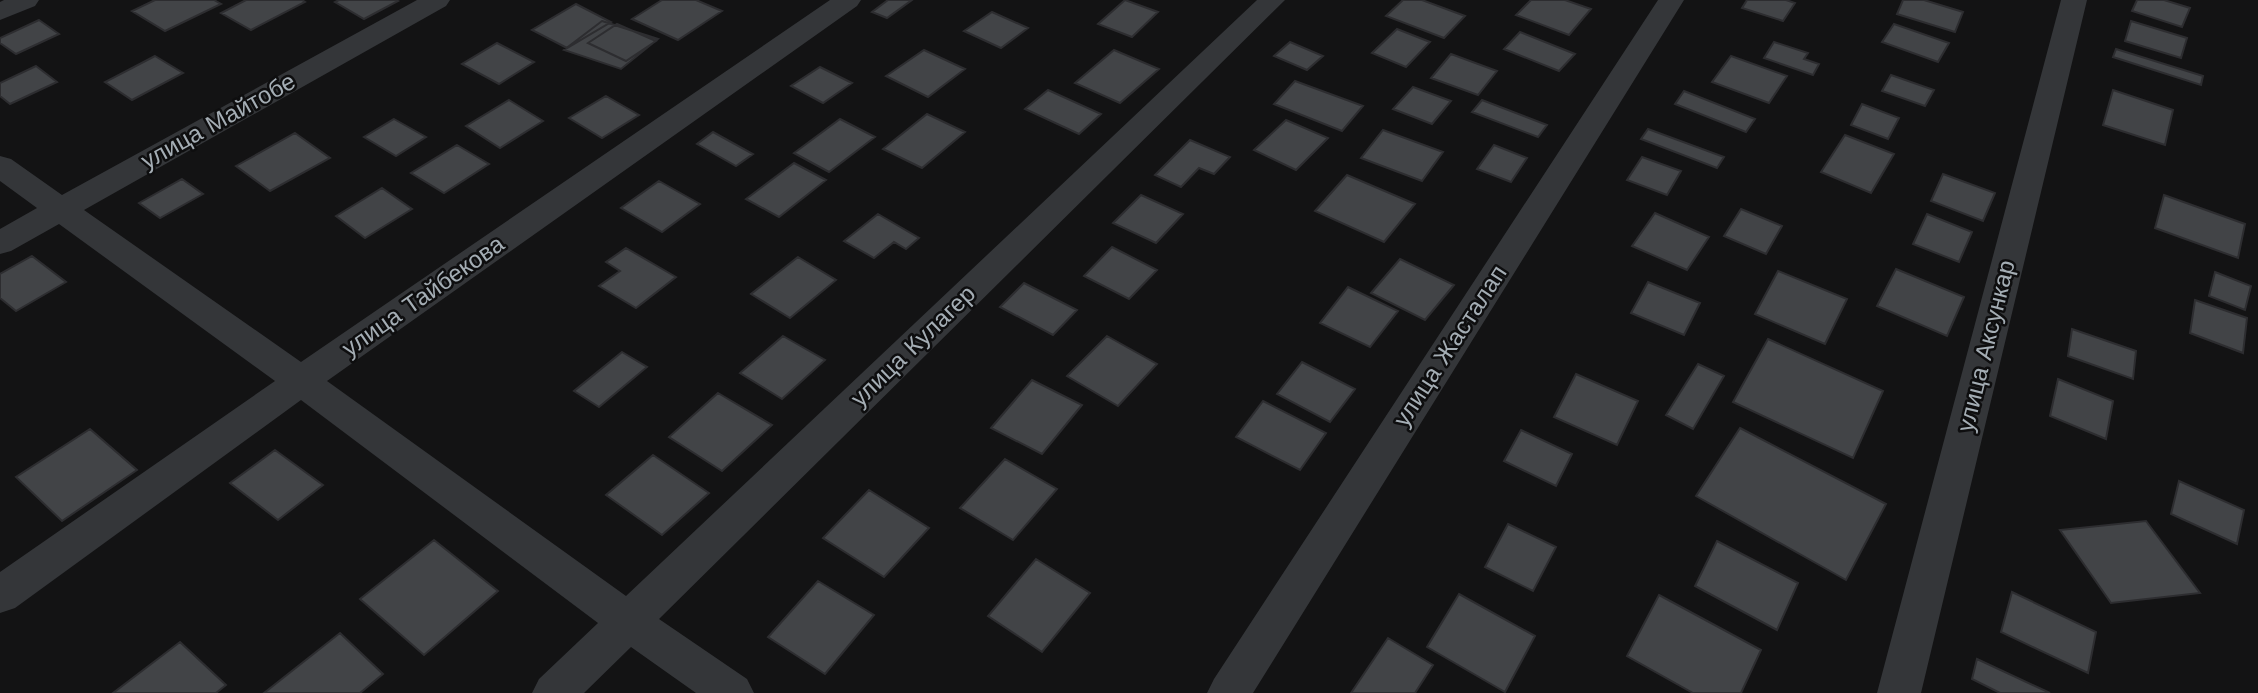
<svg xmlns="http://www.w3.org/2000/svg" width="2258" height="693" viewBox="0 0 2258 693" font-family="'Work Sans',sans-serif">
<style>
.building{fill:#424447;stroke:#2d2d30;stroke-width:2}
.lines{fill:none;stroke-linecap:round;stroke-linejoin:round}
.minor{fill:#343639;fill-rule:evenodd}
.labels{text-anchor:middle;dominant-baseline:central;stroke-width:5;stroke-linejoin:round;paint-order:stroke}
.street-label{font-size:24px;fill:#a4adb4;stroke:#0e0e0f}
</style>
<rect width="100%" height="100%" fill="#131314"/>
<path class="building" d="M 155,0 L 214,0 L 221,4 L 165,31 L 132,11 Z
M 246,0 L 302,0 L 305,2 L 251,30 L 221,13 Z
M 339,0 L 396,0 L 398,1 L 364,19 L 335,2 Z
M 662,0 L 696,0 L 722,11 L 678,40 L 632,19 Z
M 888,0 L 912,0 L 887,18 L 872,12 Z
M 1125,0 L 1158,12 L 1132,37 L 1098,24 Z
M 1403,0 L 1422,0 L 1465,16 L 1444,38 L 1386,16 Z
M 1531,0 L 1565,0 L 1591,9 L 1569,35 L 1516,15 Z
M 1747,0 L 1786,0 L 1795,3 L 1783,21 L 1742,8 Z
M 1903,0 L 1924,0 L 1963,12 L 1955,32 L 1897,14 Z
M 2137,0 L 2164,0 L 2190,8 L 2182,27 L 2132,11 Z
M 576,4 L 611,22 L 567,48 L 532,30 Z
M 992,12 L 1028,28 L 1001,48 L 964,31 Z
M 39,20 L 59,34 L 16,54 L 0,43 L 0,38 Z
M 602,21 L 658,39 L 621,69 L 564,50 Z
M 2131,21 L 2187,38 L 2181,58 L 2125,41 Z
M 617,24 L 656,41 L 626,61 L 588,43 Z
M 1894,24 L 1949,43 L 1938,62 L 1882,42 Z
M 1397,29 L 1430,42 L 1406,67 L 1372,53 Z
M 1520,32 L 1575,54 L 1559,71 L 1504,49 Z
M 1290,42 L 1323,56 L 1307,70 L 1274,56 Z
M 1774,42 L 1808,53 L 1804,59 L 1819,64 L 1813,75 L 1764,58 Z
M 497,43 L 534,62 L 499,84 L 462,64 Z
M 2116,49 L 2203,76 L 2201,85 L 2113,57 Z
M 924,50 L 965,69 L 928,97 L 886,76 Z
M 1114,50 L 1159,69 L 1120,103 L 1075,83 Z
M 1451,54 L 1497,71 L 1478,95 L 1431,78 Z
M 155,56 L 183,73 L 132,100 L 105,82 Z
M 1731,56 L 1787,76 L 1769,103 L 1712,82 Z
M 36,66 L 57,82 L 10,104 L 0,96 L 0,83 Z
M 820,67 L 852,83 L 823,103 L 791,86 Z
M 1891,75 L 1934,90 L 1925,106 L 1882,91 Z
M 1295,81 L 1363,106 L 1342,131 L 1274,104 Z
M 1413,87 L 1451,101 L 1432,124 L 1393,109 Z
M 1048,90 L 1101,114 L 1079,134 L 1025,109 Z
M 2113,90 L 2173,110 L 2165,145 L 2103,125 Z
M 1684,91 L 1755,119 L 1746,132 L 1675,104 Z
M 606,96 L 639,115 L 602,138 L 569,118 Z
M 509,100 L 543,121 L 500,148 L 466,126 Z
M 1482,100 L 1547,125 L 1538,137 L 1472,112 Z
M 1862,104 L 1899,118 L 1888,139 L 1851,125 Z
M 927,114 L 965,132 L 922,168 L 883,149 Z
M 394,119 L 426,137 L 396,156 L 364,137 Z
M 840,119 L 875,137 L 829,172 L 794,153 Z
M 1286,120 L 1328,138 L 1296,170 L 1254,150 Z
M 1648,129 L 1724,157 L 1717,168 L 1641,139 Z
M 1383,130 L 1443,152 L 1422,181 L 1361,158 Z
M 713,132 L 753,154 L 736,166 L 697,144 Z
M 295,133 L 330,158 L 270,191 L 236,166 Z
M 1845,135 L 1894,154 L 1871,193 L 1821,172 Z
M 1190,140 L 1230,157 L 1214,174 L 1199,168 L 1181,187 L 1155,175 Z
M 457,145 L 489,164 L 444,193 L 411,173 Z
M 1494,145 L 1527,158 L 1511,182 L 1477,169 Z
M 1642,157 L 1681,171 L 1667,195 L 1627,180 Z
M 794,163 L 826,180 L 779,217 L 746,199 Z
M 1943,174 L 1995,193 L 1983,221 L 1931,201 Z
M 1347,175 L 1415,204 L 1384,242 L 1315,211 Z
M 182,179 L 203,194 L 160,218 L 139,203 Z
M 659,181 L 700,204 L 662,232 L 621,208 Z
M 382,188 L 412,209 L 365,238 L 336,216 Z
M 1141,195 L 1183,214 L 1156,243 L 1113,223 Z
M 2164,195 L 2245,224 L 2238,258 L 2155,228 Z
M 1741,209 L 1782,226 L 1766,254 L 1724,236 Z
M 1655,213 L 1709,237 L 1687,270 L 1632,246 Z
M 878,214 L 919,238 L 906,249 L 894,242 L 874,258 L 844,241 Z
M 1927,214 L 1972,232 L 1959,262 L 1913,244 Z
M 1112,247 L 1157,270 L 1129,299 L 1084,276 Z
M 626,248 L 676,277 L 636,308 L 599,286 L 620,271 L 606,262 Z
M 32,256 L 66,282 L 16,311 L 0,298 L 0,274 Z
M 798,257 L 836,280 L 790,318 L 751,294 Z
M 1400,259 L 1454,285 L 1425,320 L 1371,293 Z
M 1896,269 L 1964,297 L 1947,336 L 1877,306 Z
M 1778,271 L 1847,299 L 1825,344 L 1755,314 Z
M 2215,272 L 2251,286 L 2245,310 L 2209,296 Z
M 1648,282 L 1700,303 L 1684,335 L 1631,313 Z
M 1024,283 L 1077,310 L 1053,335 L 1000,307 Z
M 1348,287 L 1398,311 L 1370,347 L 1320,323 Z
M 2195,300 L 2247,318 L 2243,353 L 2190,333 Z
M 2072,329 L 2136,351 L 2133,379 L 2068,356 Z
M 783,336 L 825,360 L 782,399 L 740,373 Z
M 1107,336 L 1157,364 L 1118,406 L 1067,376 Z
M 1768,339 L 1883,391 L 1853,458 L 1733,402 Z
M 622,352 L 647,367 L 599,407 L 574,391 Z
M 1302,362 L 1355,389 L 1330,422 L 1277,394 Z
M 1698,364 L 1724,376 L 1693,429 L 1666,415 Z
M 1576,374 L 1638,401 L 1617,445 L 1554,417 Z
M 2058,379 L 2113,401 L 2106,439 L 2050,416 Z
M 1032,380 L 1082,405 L 1042,454 L 991,428 Z
M 718,393 L 772,425 L 722,471 L 669,437 Z
M 1263,401 L 1326,433 L 1300,470 L 1236,437 Z
M 1740,428 L 1886,504 L 1846,580 L 1696,496 Z
M 90,429 L 137,470 L 62,521 L 16,477 Z
M 1521,430 L 1572,454 L 1556,486 L 1504,461 Z
M 275,450 L 323,485 L 278,520 L 230,483 Z
M 653,455 L 709,493 L 662,535 L 606,495 Z
M 1005,459 L 1057,489 L 1013,540 L 960,508 Z
M 2179,481 L 2244,510 L 2237,544 L 2171,514 Z
M 869,490 L 929,528 L 884,577 L 823,538 Z
M 2146,521 L 2200,593 L 2111,603 L 2060,530 Z
M 1508,524 L 1556,547 L 1533,591 L 1485,567 Z
M 434,540 L 498,591 L 424,655 L 360,599 Z
M 1717,541 L 1798,583 L 1777,630 L 1695,586 Z
M 1036,559 L 1090,593 L 1042,652 L 988,616 Z
M 818,581 L 874,615 L 825,674 L 768,637 Z
M 2012,592 L 2096,632 L 2088,673 L 2001,632 Z
M 1459,594 L 1535,636 L 1505,692 L 1427,647 Z
M 1659,595 L 1761,650 L 1741,693 L 1693,693 L 1627,656 Z
M 340,633 L 383,674 L 360,693 L 264,693 Z
M 1388,638 L 1433,665 L 1415,693 L 1351,693 Z
M 180,642 L 226,685 L 216,693 L 113,693 Z
M 1977,659 L 2050,693 L 2000,693 L 1972,679 Z"/>
<g class="lines">
<path class="minor" d="M 4,0 L 39,0 L 35,6 L 0,20 L 0,2 Z
M 417,0 L 450,0 L 446,6 L 84,210 L 301,362 L 830,0 L 861,0 L 857,6 L 327,381 L 626,596 L 1257,0 L 1285,0 L 659,619 L 747,679 L 754,693 L 696,693 L 631,647 L 584,693 L 532,693 L 539,679 L 598,623 L 301,400 L 15,608 L 0,613 L 0,572 L 275,381 L 59,224 L 11,251 L 0,254 L 0,229 L 37,208 L 0,181 L 0,156 L 11,159 L 62,195 Z
M 1658,0 L 1684,0 L 1253,693 L 1207,693 L 1214,679 Z
M 2061,0 L 2087,0 L 1921,693 L 1877,693 Z"/>
</g>
<g class="labels">
<g class="street-label">
<text transform="translate(218 121) rotate(-29)">улица Майтобе</text>
<text transform="translate(423 296) rotate(-35)">улица Тайбекова</text>
<text transform="translate(913 346) rotate(-44)">улица Кулагер</text>
<text transform="translate(1450 346) rotate(-57)">улица Жасталап</text>
<text transform="translate(1986 346) rotate(-76)">улица Аксункар</text>
</g>
</g>
</svg>
